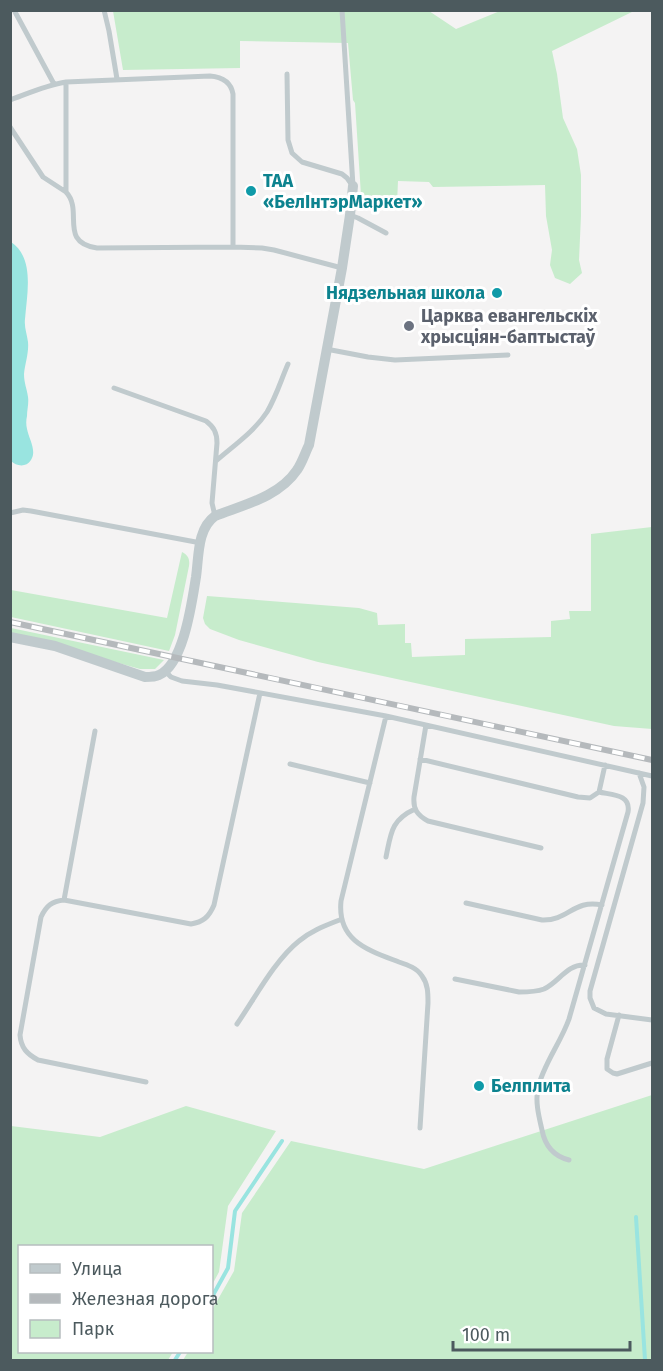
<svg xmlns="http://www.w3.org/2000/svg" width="663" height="1371" viewBox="0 0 663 1371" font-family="'Fira Sans',sans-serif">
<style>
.green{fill:#c7eccc}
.water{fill:#99e4e0}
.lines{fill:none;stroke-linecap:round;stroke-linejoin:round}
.stream{stroke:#99e4e0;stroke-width:4}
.service{stroke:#c0cacd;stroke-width:5}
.minor{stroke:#c0cacd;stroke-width:10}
.rail-casing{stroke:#b5b9bc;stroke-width:6}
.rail{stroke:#fff;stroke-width:4;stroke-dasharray:11;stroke-linecap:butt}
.culture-dot{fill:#0f9aa8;stroke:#fff;stroke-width:2}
.worship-dot{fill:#6b7280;stroke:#fff;stroke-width:2}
.labels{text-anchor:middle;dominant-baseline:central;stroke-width:6;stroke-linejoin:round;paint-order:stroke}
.culture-label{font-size:18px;font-weight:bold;fill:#0d838f;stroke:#fff;text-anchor:start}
.worship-label{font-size:18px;font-weight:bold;fill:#5b616d;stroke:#fff;text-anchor:start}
</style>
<rect width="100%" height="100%" fill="#f4f3f3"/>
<path class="green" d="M 336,10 L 342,12 L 346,10 L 429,11 L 456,29 L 500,11 L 634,11 L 552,51 L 557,74 L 563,118 L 577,149 L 581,175 L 581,216 L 579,260 L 582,273 L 570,284 L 555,278 L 550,265 L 552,250 L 546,216 L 545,185 L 433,187 L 429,182 L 398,181 L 397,203 L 361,195 L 355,103 L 353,100 L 348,43 L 240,41 L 240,68 L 123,70 L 113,11 Z
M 652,527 L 652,729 L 614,726 L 318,662 L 239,640 L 210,629 L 205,624 L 203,618 L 207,596 L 359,608 L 377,613 L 378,625 L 405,624 L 405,643 L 411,643 L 412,657 L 465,655 L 465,639 L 551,637 L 551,621 L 570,619 L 569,611 L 591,611 L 591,534 Z
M 182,552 C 188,555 190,559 189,566 L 175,635 L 169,651 L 11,617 L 11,590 L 167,618 Z
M 11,628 L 164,660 L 155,669 L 140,669 L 11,633 Z
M 652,1095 L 652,1360 L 183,1360 L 188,1352 L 212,1352 L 212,1310 L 234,1271 L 242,1213 L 291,1141 L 424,1169 Z
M 186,1106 L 276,1131 L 228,1206 L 219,1272 L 212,1285 L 212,1246 L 20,1246 L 20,1352 L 173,1352 L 168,1360 L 11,1360 L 11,1126 L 100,1137 Z"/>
<path class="water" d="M 11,242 C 35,258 27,294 25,319 C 24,327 27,334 28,342 C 29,353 25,364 24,374 C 24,383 27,389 28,397 C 29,403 27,410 27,416 C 26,420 26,425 27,429 C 29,439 37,451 31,460 C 26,468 16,466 11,461 Z"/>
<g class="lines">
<path class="stream" d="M 636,1217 L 645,1360
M 212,1297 L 228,1268 L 235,1211 L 282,1141
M 175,1360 L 180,1352"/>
<path class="service" d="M 14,10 L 54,84
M 104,10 L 109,31 L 117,79
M 342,10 L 353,186
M 287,74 L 288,140 L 292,153 L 302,162 L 342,174 L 347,178 L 352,185
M 66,82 L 66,192 C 84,211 58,242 97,248 L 233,247 L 262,248 L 274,250 L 342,268
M 10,100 C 29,93 47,85 66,82 L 210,76 C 221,77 231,82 233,94 L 233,247
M 10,127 L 43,177 L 66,192
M 350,215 L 358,218 L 386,233
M 326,349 L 368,357 L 395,360 L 508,355
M 114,388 L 206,421 C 214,427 217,433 217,443 L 212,503 L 215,516
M 216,461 C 233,446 254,432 267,412 C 276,397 281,380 288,364
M 10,513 L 23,510 L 31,511 L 201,543
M 165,671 L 171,677 L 182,681 L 217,685 L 386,716 L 652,776
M 386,716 L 341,901 C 337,941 368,950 399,962 C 408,965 417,968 422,976 C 428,984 428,993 428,1003 L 420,1128
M 426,725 L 414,797 C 413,809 417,815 428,821 L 541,848
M 420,759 L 578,797 L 590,798 L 599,792
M 290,764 L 370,783
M 639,773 L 644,787 L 643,803 L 590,991 L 590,998 L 594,1008 L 606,1014 L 652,1020
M 386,857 C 391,833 391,820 415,809
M 64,900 L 95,731
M 466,903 L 542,920 C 569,921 573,899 602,905
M 455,979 L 519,992 C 528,992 536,992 544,989 C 559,982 567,964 585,965
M 619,1015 L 607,1059 L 607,1069 L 613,1073 L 617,1074 L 652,1063
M 237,1024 C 255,998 275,960 299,941 C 312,930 327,925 342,919
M 146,1082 L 38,1060 C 27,1054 21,1048 20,1035 L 41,917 C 46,906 52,901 64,900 L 191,924 C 203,922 209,917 214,905 L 260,693
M 569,1160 C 553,1156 545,1146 542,1130 C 539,1117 535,1102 538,1088 C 543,1065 561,1042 569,1019 L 628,812 C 631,794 612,795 599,792 L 605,765"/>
<path class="minor" d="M 10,637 L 55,646 L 145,677 C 150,677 155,677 159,675 C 184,664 192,601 196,577 C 199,556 197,529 215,516 C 243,505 279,497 297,470 C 302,463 305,453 309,445 L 342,268 L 350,215 L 353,186"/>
<defs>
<path id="rail" d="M 10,622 L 652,760"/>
</defs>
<use href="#rail" class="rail-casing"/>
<use href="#rail" class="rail"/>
</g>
<g class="culture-dot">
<circle cx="251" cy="191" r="6"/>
<circle cx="497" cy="293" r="6"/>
<circle cx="479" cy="1086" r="6"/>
</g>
<circle class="worship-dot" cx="409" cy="326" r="6"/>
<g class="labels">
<g class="culture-label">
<text x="263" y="181">ТАА<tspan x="263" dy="21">«БелІнтэрМаркет»</tspan></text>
<text x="485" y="293" text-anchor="end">Нядзельная школа</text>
<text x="491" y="1086">Белплита</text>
</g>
<g class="worship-label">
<text x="421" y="316">Царква евангельскіх<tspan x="421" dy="21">хрысціян-баптыстаў</tspan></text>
</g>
</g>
<rect width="663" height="1371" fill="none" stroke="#4c5a5e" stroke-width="24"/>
<rect x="18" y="1245" width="195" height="108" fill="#ffffff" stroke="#b7bdbf" stroke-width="1.5"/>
<rect x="30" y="1264" width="30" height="9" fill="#c0cacd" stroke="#b7bdbf" stroke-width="1.5"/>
<text x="72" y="1275" font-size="18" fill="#4c5a5e">Улица</text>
<rect x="30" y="1294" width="30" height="9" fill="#b5b9bc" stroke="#b7bdbf" stroke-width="1.5"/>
<text x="72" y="1305" font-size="18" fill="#4c5a5e">Железная дорога</text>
<rect x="30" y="1320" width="30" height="18" fill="#c7eccc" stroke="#b7bdbf" stroke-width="1.5"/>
<text x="72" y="1335" font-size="18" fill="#4c5a5e">Парк</text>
<path d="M453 1341v9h177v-9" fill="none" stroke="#4c5a5e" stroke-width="3"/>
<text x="462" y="1341" font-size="18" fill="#4c5a5e" stroke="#ffffff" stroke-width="4.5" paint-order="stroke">100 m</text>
</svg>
